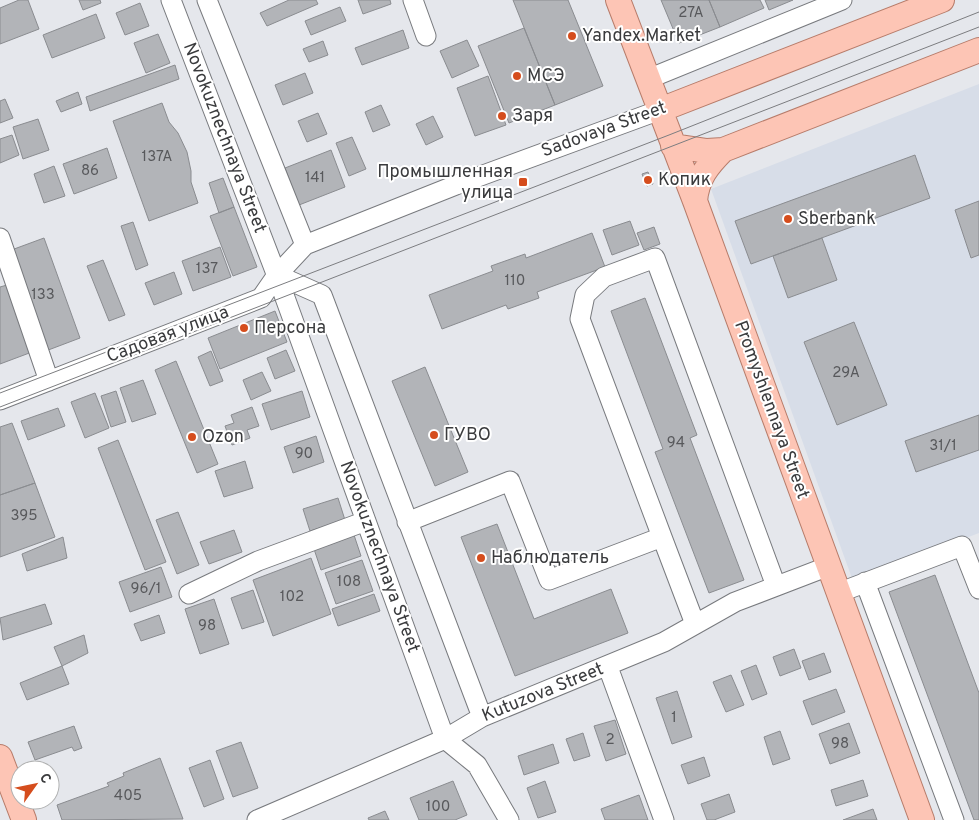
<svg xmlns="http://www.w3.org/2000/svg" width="979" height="820" viewBox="0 0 979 820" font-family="Overpass,sans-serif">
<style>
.built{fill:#d7dde8}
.building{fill:#b2b4b8;stroke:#8a8c90}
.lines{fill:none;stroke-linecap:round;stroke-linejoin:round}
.minor-casing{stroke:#787a7e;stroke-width:21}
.major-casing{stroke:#b77c6a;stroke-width:26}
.minor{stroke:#fff;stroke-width:19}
.major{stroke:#fdc5b5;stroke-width:24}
.tram{stroke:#7c7d80;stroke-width:1}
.poi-dot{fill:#d54d1d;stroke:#fff;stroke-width:2}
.labels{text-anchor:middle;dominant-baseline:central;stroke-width:4;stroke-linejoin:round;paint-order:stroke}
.number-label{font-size:15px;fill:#58595c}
.poi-label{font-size:18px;fill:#3a3b3d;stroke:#fff;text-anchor:start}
.street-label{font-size:18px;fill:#3a3b3d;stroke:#fff}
</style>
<rect width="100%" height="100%" fill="#e5e7ec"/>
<path class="built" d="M 979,84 L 979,533 L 853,581 L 711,189 Z"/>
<path class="building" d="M 19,0 L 28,0 L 39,29 L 0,44 L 0,8 Z
M 79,0 L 100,0 L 101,3 L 83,10 Z
M 289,0 L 316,0 L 318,4 L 267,26 L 260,13 Z
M 358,0 L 390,0 L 391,4 L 363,14 Z
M 513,0 L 568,0 L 603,86 L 555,105 Z
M 661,0 L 709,0 L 720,27 L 679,43 Z
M 709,0 L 760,0 L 764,8 L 720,27 Z
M 765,0 L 793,0 L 769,10 Z
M 140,3 L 149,26 L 125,35 L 116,13 Z
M 340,7 L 346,21 L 311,35 L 305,21 Z
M 96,14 L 105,38 L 52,58 L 43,35 Z
M 524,28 L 555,105 L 509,123 L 478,46 Z
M 403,30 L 409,48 L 362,65 L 355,48 Z
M 158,34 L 170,63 L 146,73 L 134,43 Z
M 467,40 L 479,66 L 452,78 L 440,51 Z
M 323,41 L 328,55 L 309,62 L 303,49 Z
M 175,65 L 179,79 L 90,111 L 86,97 Z
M 305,73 L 313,93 L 283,105 L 275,85 Z
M 488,76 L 506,125 L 475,136 L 457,88 Z
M 78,92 L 82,104 L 61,112 L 56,101 Z
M 5,99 L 13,118 L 0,123 L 0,101 Z
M 162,103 L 169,122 L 178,133 L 187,152 L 191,171 L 191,182 L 198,203 L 149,221 L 113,121 Z
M 381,105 L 390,125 L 373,132 L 365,112 Z
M 318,113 L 327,134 L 307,142 L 298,121 Z
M 433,116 L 443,137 L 426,145 L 416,124 Z
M 38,119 L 49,150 L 23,159 L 13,127 Z
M 12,135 L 19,155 L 0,163 L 0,139 Z
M 352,137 L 366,169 L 349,176 L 336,143 Z
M 107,148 L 117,178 L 74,194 L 63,164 Z
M 331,150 L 345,187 L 299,205 L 285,168 Z
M 915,155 L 930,198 L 751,264 L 735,221 Z
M 54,166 L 65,196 L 44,203 L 34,174 Z
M 648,172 L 653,184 L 647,186 L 642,174 Z
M 223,178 L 234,207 L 219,213 L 209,183 Z
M 979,201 L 979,255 L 971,258 L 955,210 Z
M 234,207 L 257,267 L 233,276 L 210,216 Z
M 630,221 L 639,245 L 612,255 L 603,230 Z
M 133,222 L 148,265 L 136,270 L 121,226 Z
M 654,227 L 660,244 L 644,250 L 637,233 Z
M 592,233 L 605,267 L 537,292 L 539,298 L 508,309 L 506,305 L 442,329 L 429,295 L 493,271 L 491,266 L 525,254 L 526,258 Z
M 44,238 L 80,338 L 43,352 L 6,252 Z
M 822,238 L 837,280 L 788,298 L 773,256 Z
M 220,247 L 231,277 L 193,291 L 182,261 Z
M 103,260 L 125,315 L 109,321 L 87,266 Z
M 174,272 L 182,294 L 154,305 L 145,283 Z
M 7,285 L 32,352 L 0,364 L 0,287 Z
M 645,298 L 697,435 L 690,438 L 744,580 L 709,593 L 655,452 L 663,449 L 611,311 Z
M 275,311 L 287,342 L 220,369 L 208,338 Z
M 854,322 L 887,405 L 837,425 L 804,342 Z
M 286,350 L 295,371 L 275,379 L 267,358 Z
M 211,351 L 223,381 L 210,386 L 198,357 Z
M 176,361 L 218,464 L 197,473 L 155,370 Z
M 425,367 L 468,472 L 435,486 L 392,381 Z
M 262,372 L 271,391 L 251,400 L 243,380 Z
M 143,380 L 156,414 L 132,422 L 120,388 Z
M 116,391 L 126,422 L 111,427 L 101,396 Z
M 302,391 L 310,417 L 271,430 L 262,404 Z
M 95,393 L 109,428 L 85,438 L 71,402 Z
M 252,407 L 259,426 L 247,430 L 250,438 L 232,445 L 225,426 L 234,423 L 231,415 Z
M 58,408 L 65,426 L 28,440 L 21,421 Z
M 979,415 L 979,450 L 916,472 L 905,441 Z
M 12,423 L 35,483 L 0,495 L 0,427 Z
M 316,436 L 324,462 L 293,473 L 284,447 Z
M 118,440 L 166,562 L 145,570 L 98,448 Z
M 245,461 L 253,488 L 224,497 L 215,471 Z
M 35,483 L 55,537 L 0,557 L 0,495 Z
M 338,498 L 345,520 L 310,531 L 303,509 Z
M 178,512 L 199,565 L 177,574 L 156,520 Z
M 497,524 L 534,619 L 611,589 L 628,633 L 515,676 L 461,537 Z
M 234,530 L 242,552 L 209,564 L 200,542 Z
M 354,535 L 361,556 L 321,570 L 314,549 Z
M 63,537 L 67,558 L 27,571 L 22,554 Z
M 311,558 L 331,614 L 273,636 L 253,580 Z
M 362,560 L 373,591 L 336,604 L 325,573 Z
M 161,567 L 172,597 L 130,612 L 119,582 Z
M 935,575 L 979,693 L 979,820 L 974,820 L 889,592 Z
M 253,590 L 264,622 L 242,629 L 231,598 Z
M 374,594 L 380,611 L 338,626 L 332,609 Z
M 214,599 L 229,644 L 200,654 L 185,609 Z
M 45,604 L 52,624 L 3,640 L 0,618 Z
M 159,615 L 165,633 L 141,641 L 134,624 Z
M 84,635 L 88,653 L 62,666 L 54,647 Z
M 794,649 L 801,668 L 780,676 L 773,657 Z
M 824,653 L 831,672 L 809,680 L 802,661 Z
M 756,665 L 767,694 L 752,700 L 741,671 Z
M 62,666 L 69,684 L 27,700 L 20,683 Z
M 731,675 L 744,705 L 726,712 L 713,682 Z
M 836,689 L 845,712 L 812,725 L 803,701 Z
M 677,691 L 692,737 L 672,744 L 656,698 Z
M 615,720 L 626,754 L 606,761 L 594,726 Z
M 849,723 L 860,753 L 830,764 L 819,734 Z
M 74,726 L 82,748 L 74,751 L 72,747 L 35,760 L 28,742 Z
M 780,731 L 790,759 L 773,765 L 764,737 Z
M 583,733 L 590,756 L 574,761 L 566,739 Z
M 241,742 L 258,788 L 233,797 L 216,751 Z
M 553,744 L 559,763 L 524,775 L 518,756 Z
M 704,757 L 710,776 L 688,784 L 681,765 Z
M 160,758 L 183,819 L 62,820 L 57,805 L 109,786 L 107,783 L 124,776 L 123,773 Z
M 210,760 L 224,799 L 204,807 L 189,768 Z
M 863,780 L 868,796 L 836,806 L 831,790 Z
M 453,781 L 467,815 L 455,820 L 419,820 L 410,798 Z
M 545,781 L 556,812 L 538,818 L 527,788 Z
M 729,794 L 735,812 L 714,820 L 707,820 L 701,804 Z
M 639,795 L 648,820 L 605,820 L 601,809 Z
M 873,809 L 877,820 L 843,820 Z
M 385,811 L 389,820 L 369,820 L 368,818 Z"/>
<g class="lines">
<defs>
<path id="minor" d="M 171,0 L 280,284 L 445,739 L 477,765 L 509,820
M 207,0 L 305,245
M 413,0 L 426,36
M 648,79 L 842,0
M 0,238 L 49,381
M 277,275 L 322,295 L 482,717
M 0,400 L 261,298 L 277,275 L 305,245 L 456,185 L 660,110
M 407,522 L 510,481 L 549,580 L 662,537 L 695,624
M 662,537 L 580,319 L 585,295 L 604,277 L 655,258 L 776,586
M 865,582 L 954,820
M 838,593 L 962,546 L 979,589
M 189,594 L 258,561 L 366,521
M 608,667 L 664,820
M 257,820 L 445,739 L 482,717 L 664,642 L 735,602 L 829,566"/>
<path id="major" d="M 618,0 L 695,201 L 922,820
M 660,110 L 942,0
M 673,146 L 707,151 L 723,150 L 979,50
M 695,201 C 697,178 708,165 723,150
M 0,757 L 24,820"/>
</defs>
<use href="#minor" class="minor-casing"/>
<use href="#major" class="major-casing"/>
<use href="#minor" class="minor"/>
<use href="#major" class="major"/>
<path class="tram" d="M 0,393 L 669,135 L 979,12
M 0,407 L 979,27"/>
</g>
<g class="poi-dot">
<circle cx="572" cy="36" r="5"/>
<circle cx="517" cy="76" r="5"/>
<circle cx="502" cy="116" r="5"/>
<circle cx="648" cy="180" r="5"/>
<rect x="518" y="177" width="10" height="10" rx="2.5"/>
<circle cx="788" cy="219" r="5"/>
<circle cx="244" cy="328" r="5"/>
<circle cx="434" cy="435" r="5"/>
<circle cx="192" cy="437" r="5"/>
<circle cx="481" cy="558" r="5"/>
</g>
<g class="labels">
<g class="number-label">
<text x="691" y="13">27А</text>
<text x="157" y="157">137А</text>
<text x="90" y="171">86</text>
<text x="315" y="178">141</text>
<text x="207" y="269">137</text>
<text x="515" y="281">110</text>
<text x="43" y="295">133</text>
<text x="846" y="373">29А</text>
<text x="676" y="443">94</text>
<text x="943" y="446">31/1</text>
<text x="304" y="454">90</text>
<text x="24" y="516">395</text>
<text x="349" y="582">108</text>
<text x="146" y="589">96/1</text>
<text x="292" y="597">102</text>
<text x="207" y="626">98</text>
<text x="674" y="718">1</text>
<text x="610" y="740">2</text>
<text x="840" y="744">98</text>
<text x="128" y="796">405</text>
<text x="438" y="807">100</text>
</g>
<g class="poi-label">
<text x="582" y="36">Yandex.Market</text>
<text x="527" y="76">МСЭ</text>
<text x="512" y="116">Заря</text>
<text x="513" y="172" text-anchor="end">Промышленная<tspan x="513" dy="21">улица</tspan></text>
<text x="658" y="180">Копик</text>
<text x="798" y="219">Sberbank</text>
<text x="254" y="328">Персона</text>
<text x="444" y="435">ГУВО</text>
<text x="202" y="437">Ozon</text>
<text x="491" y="558">Наблюдатель</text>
</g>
<g class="street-label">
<text transform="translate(604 130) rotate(-20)">Sadovaya Street</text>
<text transform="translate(224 138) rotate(69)">Novokuznechnaya Street</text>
<text transform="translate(168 335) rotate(-21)">Садовая улица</text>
<text transform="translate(771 410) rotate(70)">Promyshlennaya Street</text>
<text transform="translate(379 557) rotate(70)">Novokuznechnaya Street</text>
<text transform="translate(543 693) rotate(-22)">Kutuzova Street</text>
</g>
</g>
<g transform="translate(35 785) rotate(57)"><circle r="24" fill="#ffffff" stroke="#b0b1b1"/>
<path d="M0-4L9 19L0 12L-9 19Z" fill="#d54d1d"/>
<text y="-8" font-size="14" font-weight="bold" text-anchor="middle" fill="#3a3b3d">С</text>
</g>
</svg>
